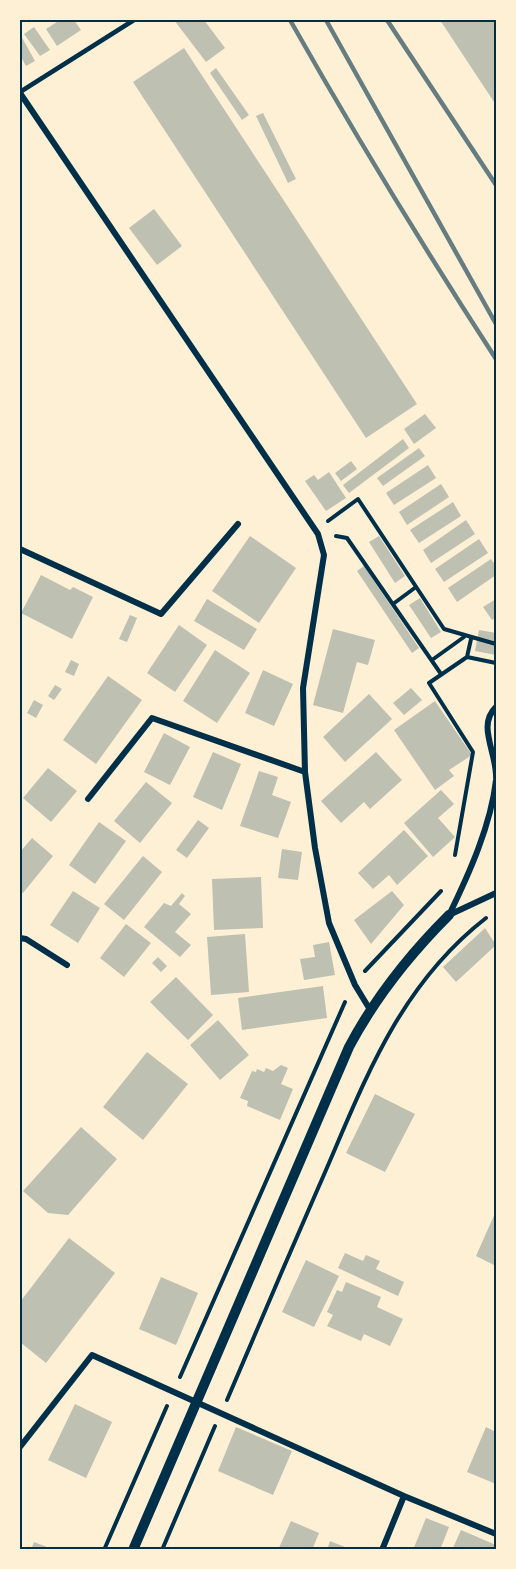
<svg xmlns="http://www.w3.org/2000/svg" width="516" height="1569" viewBox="0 0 516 1569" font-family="'Varela Round',sans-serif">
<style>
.building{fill:#bec0b2}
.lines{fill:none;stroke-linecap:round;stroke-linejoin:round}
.path{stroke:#003049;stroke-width:4}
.service{stroke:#003049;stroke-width:4.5}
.minor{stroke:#003049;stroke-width:6}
.tertiary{stroke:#003049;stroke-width:10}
.rail{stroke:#657d81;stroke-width:4.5}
.neatline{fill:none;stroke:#003049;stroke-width:2}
</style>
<rect width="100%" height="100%" fill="#fdf0d5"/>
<path class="building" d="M 60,20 L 74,20 L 81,30 L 57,46 L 46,29 Z
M 174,20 L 204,20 L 225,48 L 206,62 Z
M 440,20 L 496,20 L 496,105 Z
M 34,27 L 50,50 L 40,56 L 24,34 Z
M 20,34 L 35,61 L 26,66 L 20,55 Z
M 184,48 L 417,404 L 366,438 L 133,82 Z
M 216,68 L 249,115 L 242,120 L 210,73 Z
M 263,113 L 296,179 L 288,183 L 256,116 Z
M 154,209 L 182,246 L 157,265 L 129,228 Z
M 425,414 L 436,428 L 414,444 L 404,429 Z
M 403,439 L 409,448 L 349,493 L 343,485 Z
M 419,448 L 425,456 L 383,486 L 377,478 Z
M 351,461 L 357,469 L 341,481 L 335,473 Z
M 428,465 L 436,478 L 394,505 L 386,493 Z
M 329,472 L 346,498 L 326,511 L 305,481 L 314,475 L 318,480 Z
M 441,484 L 449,497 L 407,525 L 399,512 Z
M 453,502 L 461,516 L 419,543 L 410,530 Z
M 466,520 L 475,534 L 431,563 L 423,550 Z
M 250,536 L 296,568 L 259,623 L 212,591 Z
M 379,536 L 405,576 L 395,583 L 369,542 Z
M 479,539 L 488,553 L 444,582 L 435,569 Z
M 491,559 L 496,566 L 496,575 L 457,602 L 448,588 Z
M 364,566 L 419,648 L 412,653 L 357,571 Z
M 41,575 L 70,590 L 73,587 L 93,597 L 72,639 L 21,613 Z
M 420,598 L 441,632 L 431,638 L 409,605 Z
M 207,599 L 257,629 L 244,650 L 194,621 Z
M 496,599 L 496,617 L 492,620 L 483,607 Z
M 130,615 L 137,618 L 127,642 L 119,639 Z
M 179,625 L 207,645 L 175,692 L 147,673 Z
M 333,629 L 375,640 L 368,665 L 357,662 L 343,713 L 313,705 Z
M 479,630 L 496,633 L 496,655 L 475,651 Z
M 215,650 L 250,673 L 217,723 L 183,701 Z
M 71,660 L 79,664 L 74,676 L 65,672 Z
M 263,670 L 293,684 L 274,726 L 245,713 Z
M 108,676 L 142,700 L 96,764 L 63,740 Z
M 55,685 L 62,689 L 54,700 L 48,696 Z
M 411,688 L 422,700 L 404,715 L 393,703 Z
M 369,694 L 392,719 L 345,762 L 323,737 Z
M 34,700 L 43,705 L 36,718 L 27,713 Z
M 435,701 L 472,755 L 449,770 L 454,776 L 435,790 L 394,730 Z
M 164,733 L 190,747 L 170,785 L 144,772 Z
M 213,752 L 241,764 L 222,810 L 193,797 Z
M 376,752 L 402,780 L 370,809 L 364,802 L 341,823 L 321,801 Z
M 48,768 L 77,791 L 51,822 L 23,798 Z
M 259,771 L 278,777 L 272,795 L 291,802 L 278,838 L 240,826 Z
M 146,782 L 172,803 L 140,843 L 114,821 Z
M 441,790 L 454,804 L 438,818 L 455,837 L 433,857 L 404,823 Z
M 198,820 L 209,828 L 187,858 L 176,850 Z
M 99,822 L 126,841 L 95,884 L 69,865 Z
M 404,830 L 428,856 L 397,885 L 389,875 L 373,889 L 358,873 Z
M 32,838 L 53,856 L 23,893 L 20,890 L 20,852 Z
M 282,849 L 302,852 L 298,880 L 278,878 Z
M 143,856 L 162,872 L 124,920 L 104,904 Z
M 261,877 L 263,928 L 214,930 L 212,879 Z
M 73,891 L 100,908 L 78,943 L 50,925 Z
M 392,891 L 404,905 L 371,944 L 354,920 Z
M 182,893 L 185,896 L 179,904 L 191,914 L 175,932 L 191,945 L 180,957 L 144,927 L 164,903 L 171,906 Z
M 126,924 L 151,943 L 124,977 L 100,958 Z
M 485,928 L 496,945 L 456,982 L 443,967 Z
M 245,934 L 249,992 L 211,995 L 207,937 Z
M 329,942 L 335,975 L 304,980 L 300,959 L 315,957 L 313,945 Z
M 158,957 L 167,966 L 161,972 L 152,963 Z
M 176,977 L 213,1015 L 188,1040 L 150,1002 Z
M 323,986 L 327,1018 L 242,1030 L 238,998 Z
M 218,1020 L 249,1055 L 220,1080 L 190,1045 Z
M 147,1052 L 188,1084 L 143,1140 L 103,1107 Z
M 281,1065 L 288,1068 L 281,1084 L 293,1089 L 280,1120 L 247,1106 L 248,1101 L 240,1098 L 252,1071 L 256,1072 L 257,1069 L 264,1072 L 266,1068 L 273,1071 Z
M 375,1094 L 415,1114 L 385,1172 L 346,1153 Z
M 81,1127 L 117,1159 L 68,1215 L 48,1213 L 23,1191 Z
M 496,1211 L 496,1266 L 476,1256 Z
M 69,1238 L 115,1273 L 46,1363 L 20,1342 L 20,1302 Z
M 345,1253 L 363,1261 L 366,1255 L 380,1261 L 376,1269 L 404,1282 L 398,1296 L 338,1268 Z
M 306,1260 L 339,1276 L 314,1327 L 282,1312 Z
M 161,1277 L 198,1293 L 176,1345 L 139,1329 Z
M 346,1282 L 381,1297 L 377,1307 L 403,1319 L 390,1346 L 364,1334 L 361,1341 L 327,1326 L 333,1315 L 327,1312 L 337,1290 L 342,1292 Z
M 75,1404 L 112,1422 L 86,1478 L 48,1460 Z
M 236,1427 L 292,1451 L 273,1495 L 218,1471 Z
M 486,1427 L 496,1432 L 496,1484 L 467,1472 Z
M 426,1518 L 449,1527 L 440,1550 L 413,1550 Z
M 291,1521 L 319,1533 L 312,1550 L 278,1550 Z
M 461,1530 L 496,1545 L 494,1550 L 452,1550 Z
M 330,1541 L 350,1549 L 350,1550 L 327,1550 Z
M 34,1542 L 52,1549 L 52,1550 L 31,1550 Z"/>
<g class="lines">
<path class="path" d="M 328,521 L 358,499 L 444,629 L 496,644
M 336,536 L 347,538 L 441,674
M 393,604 L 416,587
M 467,657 L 496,663
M 432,660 L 464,637
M 455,855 L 473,752 L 429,683 L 467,657 L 471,639
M 365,971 L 441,891
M 180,1377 L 345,1002
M 227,1400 C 257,1329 288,1257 319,1186 C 363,1086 396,988 486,918
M 104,1550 L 167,1406
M 162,1550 L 215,1426"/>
<path class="service" d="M 20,92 L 134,20"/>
<path class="minor" d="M 20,93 L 318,534 L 324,555 L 303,688 L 305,772 L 315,848 L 329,923 L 355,985 L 369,1008
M 20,549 L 161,614 L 238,524
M 88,799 L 152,718 L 305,772
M 449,915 C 469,874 491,825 496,780 C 498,754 476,726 496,707
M 449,915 L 496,893
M 20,938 L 26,939 L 67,965
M 20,1447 L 92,1355 L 404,1496 L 496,1534
M 382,1550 L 404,1496"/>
<path class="tertiary" d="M 133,1550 L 349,1047 C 376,996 409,955 449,915"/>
<path class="rail" d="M 290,20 C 355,135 424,248 496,359
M 326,20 L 496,324
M 387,20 L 496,185"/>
</g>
<rect width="516" height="1569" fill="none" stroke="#fdf0d5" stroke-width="42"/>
<rect x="21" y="21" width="474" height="1527" class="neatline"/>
</svg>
